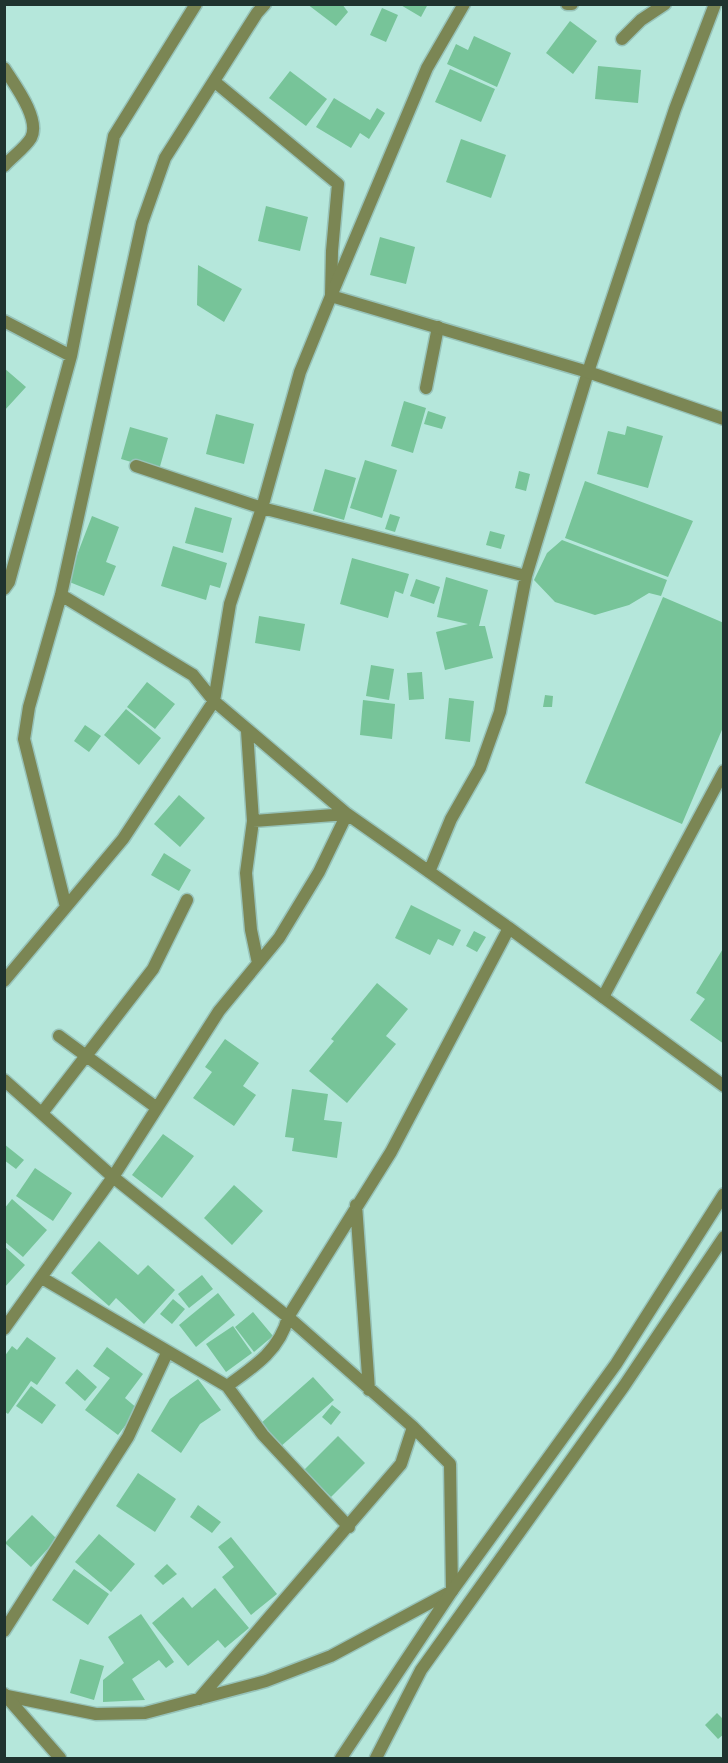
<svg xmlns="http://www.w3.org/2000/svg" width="728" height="1763" viewBox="0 0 728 1763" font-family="'DM Sans',sans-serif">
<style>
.building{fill:#77c499}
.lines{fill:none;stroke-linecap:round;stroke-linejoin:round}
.minor-casing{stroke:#97c3b9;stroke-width:15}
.tertiary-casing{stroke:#97c3b9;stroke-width:15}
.minor{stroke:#7b8654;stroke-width:12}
.tertiary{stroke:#7b8654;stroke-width:12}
</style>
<rect width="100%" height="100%" fill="#b5e7db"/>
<path class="building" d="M 307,4 L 342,4 L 348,12 L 336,26 Z
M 399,4 L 428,4 L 421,17 Z
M 382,8 L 398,15 L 386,42 L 370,35 Z
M 570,21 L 597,41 L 573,74 L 546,53 Z
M 474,36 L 511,53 L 497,87 L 447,64 L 456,44 L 468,50 Z
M 598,66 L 641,70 L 638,103 L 595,99 Z
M 450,69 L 495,89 L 481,122 L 435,102 Z
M 290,71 L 327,99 L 306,126 L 269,98 Z
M 334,98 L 370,120 L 377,108 L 385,113 L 369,139 L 360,133 L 351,148 L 316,127 Z
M 461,139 L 506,155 L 491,198 L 446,182 Z
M 266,206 L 308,217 L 300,251 L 258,241 Z
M 380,237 L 415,247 L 406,284 L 370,275 Z
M 198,265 L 242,289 L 224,322 L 197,305 Z
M 4,368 L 26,387 L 4,411 Z
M 404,401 L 426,408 L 413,453 L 391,446 Z
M 428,411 L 446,417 L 442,429 L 424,424 Z
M 216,414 L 254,424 L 244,464 L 206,454 Z
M 627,426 L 663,436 L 648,488 L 597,474 L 608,431 L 625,435 Z
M 130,427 L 168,438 L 159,470 L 121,459 Z
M 365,460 L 397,470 L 382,518 L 350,508 Z
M 325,469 L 356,478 L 344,520 L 313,511 Z
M 519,471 L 530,474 L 526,491 L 515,488 Z
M 585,481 L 693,521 L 668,577 L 565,538 Z
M 195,507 L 232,518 L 223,553 L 185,543 Z
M 390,514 L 400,517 L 395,532 L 385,529 Z
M 92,516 L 119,527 L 106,562 L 116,566 L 104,596 L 67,581 Z
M 490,531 L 505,535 L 501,549 L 486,545 Z
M 562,540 L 667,580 L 661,596 L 649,593 L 629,605 L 595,615 L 555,602 L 534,580 L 547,553 Z
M 173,546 L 227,563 L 220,588 L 210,585 L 206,600 L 161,586 Z
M 352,558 L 409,574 L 403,594 L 395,591 L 388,618 L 340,604 Z
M 446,577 L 488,590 L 479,626 L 485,626 L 493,658 L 445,670 L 436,632 L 468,624 L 437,617 Z
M 416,579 L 440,587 L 434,604 L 410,596 Z
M 663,597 L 724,623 L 724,725 L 682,824 L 585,783 Z
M 259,616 L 305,624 L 300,651 L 255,643 Z
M 371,665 L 394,669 L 389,700 L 366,696 Z
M 422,672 L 424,699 L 409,700 L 407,673 Z
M 147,682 L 175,704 L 155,729 L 127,707 Z
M 545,695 L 553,696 L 552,707 L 543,707 Z
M 449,698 L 474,701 L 470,742 L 445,739 Z
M 363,700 L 395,704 L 392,739 L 360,735 Z
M 126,709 L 161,738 L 139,765 L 104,735 Z
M 85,725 L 101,736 L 89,752 L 74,741 Z
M 179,795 L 205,818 L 180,847 L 154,824 Z
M 164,853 L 191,870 L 179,891 L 151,875 Z
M 411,905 L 461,930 L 453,946 L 438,939 L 430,955 L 395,938 Z
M 474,931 L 486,937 L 477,952 L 466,946 Z
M 724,947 L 724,1044 L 690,1020 L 705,999 L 696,993 Z
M 377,983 L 408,1009 L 386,1036 L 396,1044 L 347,1103 L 309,1071 L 334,1041 L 331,1039 Z
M 225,1039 L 259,1063 L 243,1086 L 256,1095 L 234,1126 L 193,1098 L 212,1072 L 205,1067 Z
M 292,1089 L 328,1094 L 324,1120 L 342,1122 L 337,1158 L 292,1151 L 294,1138 L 285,1137 Z
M 163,1134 L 194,1156 L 162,1198 L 132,1175 Z
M 4,1144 L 24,1160 L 16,1169 L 4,1160 Z
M 35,1168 L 72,1193 L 53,1221 L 16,1196 Z
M 234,1185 L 263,1211 L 232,1245 L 204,1218 Z
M 12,1199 L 47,1230 L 23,1257 L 4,1241 L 4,1209 Z
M 99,1241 L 138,1275 L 148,1265 L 175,1290 L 144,1324 L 116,1298 L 109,1306 L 71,1273 Z
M 4,1246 L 25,1265 L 4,1288 Z
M 202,1275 L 213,1289 L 189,1308 L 178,1294 Z
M 218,1293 L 235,1315 L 196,1347 L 179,1325 Z
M 173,1299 L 185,1309 L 172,1324 L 160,1314 Z
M 253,1312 L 273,1336 L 254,1352 L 235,1327 Z
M 233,1326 L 252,1353 L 226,1372 L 206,1344 Z
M 27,1337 L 56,1358 L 37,1385 L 31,1381 L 8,1414 L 4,1411 L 4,1357 L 12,1346 L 17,1350 Z
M 107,1347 L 143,1374 L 125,1398 L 138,1409 L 118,1435 L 85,1410 L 110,1378 L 93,1366 Z
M 77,1369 L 97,1387 L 85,1401 L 65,1383 Z
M 313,1377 L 334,1400 L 280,1447 L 260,1424 Z
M 198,1379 L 221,1410 L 200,1424 L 181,1453 L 151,1431 L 170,1399 Z
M 31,1386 L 56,1405 L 42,1424 L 16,1406 Z
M 332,1405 L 341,1412 L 331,1425 L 322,1417 Z
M 338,1436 L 365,1463 L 331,1497 L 304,1470 Z
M 138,1473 L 176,1499 L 155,1532 L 116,1506 Z
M 198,1505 L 221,1522 L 212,1533 L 190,1517 Z
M 32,1515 L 57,1539 L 31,1567 L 5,1543 Z
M 99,1534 L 135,1564 L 111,1592 L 75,1562 Z
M 231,1537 L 277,1594 L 251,1615 L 222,1577 L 234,1567 L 218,1547 Z
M 167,1564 L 177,1574 L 163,1585 L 154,1576 Z
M 74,1569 L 109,1594 L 88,1625 L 52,1600 Z
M 215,1588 L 249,1628 L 225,1648 L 218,1640 L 188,1666 L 152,1623 L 183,1597 L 192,1608 Z
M 141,1614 L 174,1662 L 166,1668 L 159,1660 L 132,1679 L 145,1700 L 103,1702 L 103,1680 L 124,1663 L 108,1637 Z
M 80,1659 L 104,1666 L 94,1700 L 70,1693 Z
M 717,1713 L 724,1720 L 724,1734 L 718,1739 L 705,1725 Z"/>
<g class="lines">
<defs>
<path id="minor" d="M 567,4 L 572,4
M 622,39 L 641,20 L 665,4
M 4,68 C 14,84 41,119 31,138 C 25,148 12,157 4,166
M 4,321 L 71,356
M 426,388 L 438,327
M 136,466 L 262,508 L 526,576
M 4,589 L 9,582 L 71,356 L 114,136 L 196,4
M 61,595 L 193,675 L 214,701 L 347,814 L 509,928 L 724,1086
M 247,731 L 253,821
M 429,872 L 451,819 L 480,768 L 500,712 L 526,576 L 588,372
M 66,907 L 24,739 L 29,707 L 61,595 L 142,223 L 165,158 L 257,13 L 265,4
M 258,963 L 251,930 L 246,873 L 253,821 L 347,814
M 4,981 L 123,839 L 214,701 L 230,604 L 262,508 L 300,372 L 331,296 L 332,251 L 338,184 L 215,82
M 59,1036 L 157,1108
M 4,1080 L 113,1177 L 288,1317 L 413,1427 L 401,1464 L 199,1699
M 42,1113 L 153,969 L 187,900
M 356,1205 L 369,1390
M 42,1278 L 227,1386 L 263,1435 L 349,1527
M 4,1329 L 113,1177 L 219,1011 L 279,938 L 319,872 L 347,814
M 227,1386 C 254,1367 280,1350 288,1317 L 391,1152 L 509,928
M 4,1631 L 128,1437 L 167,1353
M 7,1696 L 96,1714 L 145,1713 L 266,1681 L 331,1656 L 452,1591 L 450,1464 L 413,1427"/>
<path id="tertiary" d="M 464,4 L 427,68 L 331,296 L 588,372 L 724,419
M 588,372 L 675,109 L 715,4
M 603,997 L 724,771
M 4,1694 L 60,1758
M 341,1758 L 452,1591 L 616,1364 L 724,1194
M 376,1758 L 421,1670 L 624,1386 L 724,1237"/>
</defs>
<use href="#minor" class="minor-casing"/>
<use href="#tertiary" class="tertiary-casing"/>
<use href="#minor" class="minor"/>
<use href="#tertiary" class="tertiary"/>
</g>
<rect width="728" height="1763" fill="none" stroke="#1f332f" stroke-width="12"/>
</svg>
